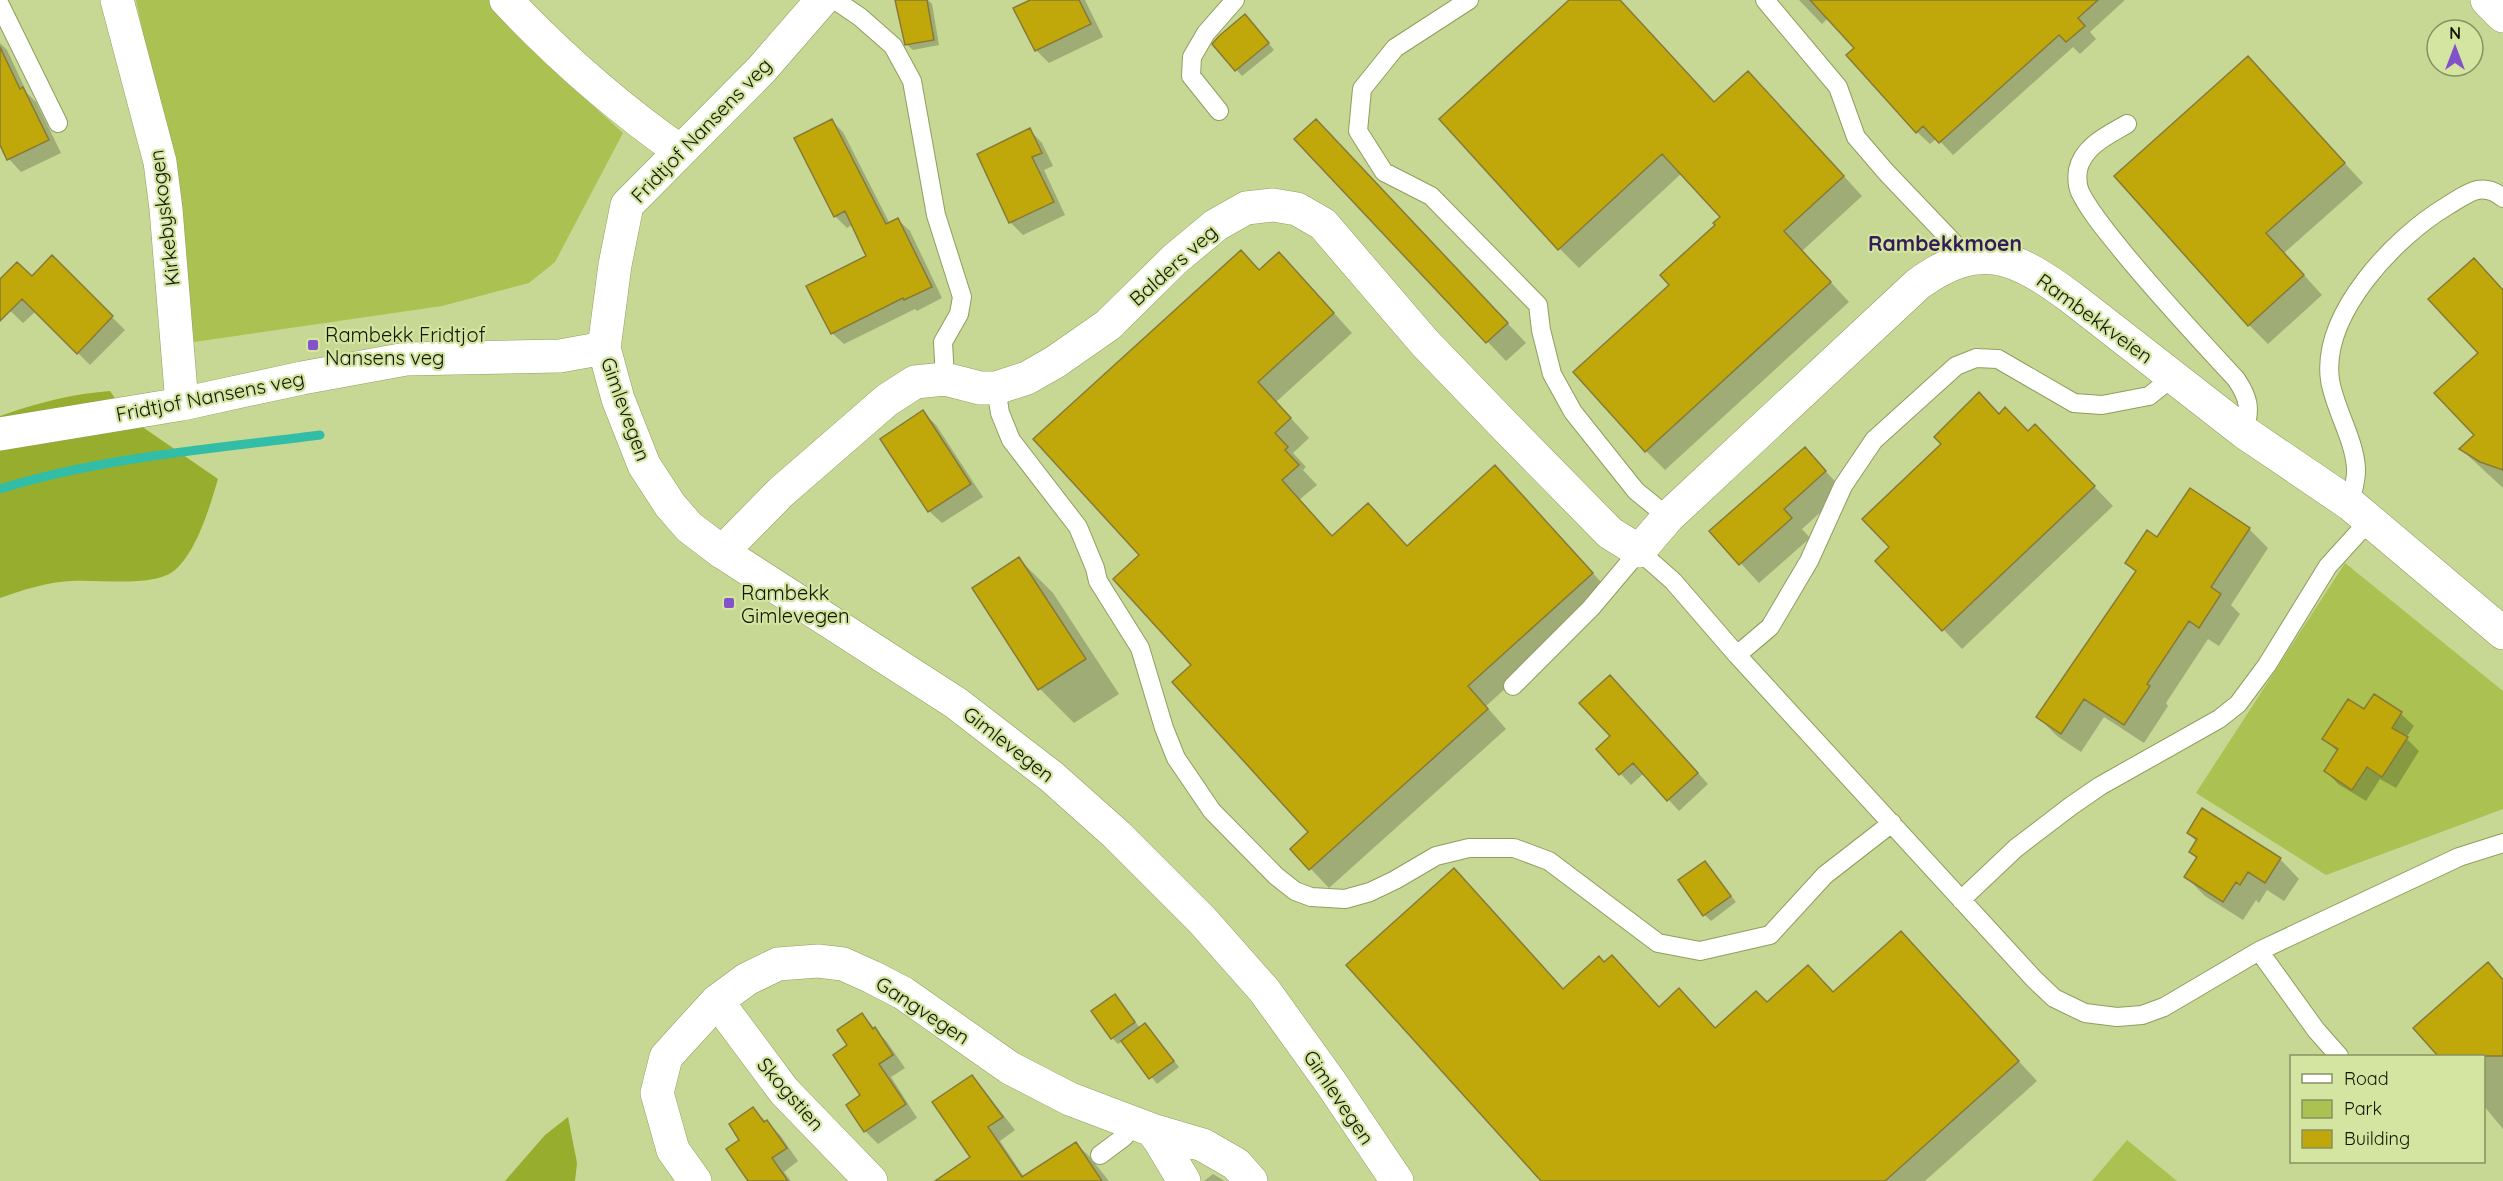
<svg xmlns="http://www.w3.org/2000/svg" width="2503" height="1181" viewBox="0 0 2503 1181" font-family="Quicksand,sans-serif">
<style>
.green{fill:#abc152}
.forest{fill:#97ad2e}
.shadow{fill:#0003}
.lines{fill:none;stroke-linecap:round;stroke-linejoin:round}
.stream{stroke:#32bda6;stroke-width:9}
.building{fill:#c0a80b;stroke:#877a37;stroke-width:1.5}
.service-casing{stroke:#909e5d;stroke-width:20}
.minor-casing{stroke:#909e5d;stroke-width:34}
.tertiary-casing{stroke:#909e5d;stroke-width:34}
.primary-casing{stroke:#909e5d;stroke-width:34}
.service{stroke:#fff;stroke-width:18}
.minor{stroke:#fff;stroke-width:33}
.tertiary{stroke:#fff;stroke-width:33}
.primary{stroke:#fff;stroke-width:33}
.poi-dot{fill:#8352cb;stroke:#d4e4a1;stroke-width:2}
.labels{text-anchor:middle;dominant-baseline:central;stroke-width:4.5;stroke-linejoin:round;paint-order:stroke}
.street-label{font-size:20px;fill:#111600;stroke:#d4e4a1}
.poi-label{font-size:20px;fill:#111600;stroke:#d4e4a1;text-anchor:start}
.neighbourhood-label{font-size:21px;font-weight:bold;fill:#341d56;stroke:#d4e4a1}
</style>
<rect width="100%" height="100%" fill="#c7d794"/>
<path class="green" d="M 136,0 L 489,0 L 553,69 L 623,133 L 555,262 L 529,283 L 442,306 L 194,342 L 173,173 Z
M 2345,563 L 2503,691 L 2503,809 L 2326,875 L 2196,793 Z
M 2127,1140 L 2177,1181 L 2092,1181 Z"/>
<path class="forest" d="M 110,391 L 128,417 L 218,479 C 210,506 197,551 175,570 C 154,588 99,579 71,581 C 46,582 24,590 0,598 L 0,416 C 37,403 71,394 110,391 Z
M 568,1117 L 577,1163 L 575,1181 L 505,1181 L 545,1135 Z"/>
<path class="shadow" d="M 916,0 L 928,0 L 932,4 L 939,45 L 913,50 L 906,44 Z
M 1030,0 L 1085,0 L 1103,37 L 1049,63 L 1036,50 L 1016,9 Z
M 1571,0 L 1620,0 L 1715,103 L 1767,92 L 1862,196 L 1802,251 L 1849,302 L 1665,470 L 1646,451 L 1671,285 L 1722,217 L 1682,173 L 1579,268 L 1560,249 Z
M 1799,0 L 2125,0 L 2090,32 L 2096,39 L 2080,54 L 2073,47 L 1953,155 L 1937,138 L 1930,144 L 1917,132 L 1856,48 L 1828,18 L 1822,24 Z
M 1251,22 L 1274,50 L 1242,76 L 1214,44 Z
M 0,43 L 7,50 L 27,93 L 36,102 L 61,153 L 21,172 L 9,159 L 0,141 Z
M 2248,58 L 2363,183 L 2284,253 L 2322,295 L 2268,344 L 2249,325 Z
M 832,121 L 843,132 L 890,224 L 898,220 L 910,231 L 942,298 L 917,311 L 915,309 L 844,344 L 832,333 L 868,257 L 853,224 L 847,228 L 835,216 Z
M 1030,130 L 1042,143 L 1053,166 L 1044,170 L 1065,215 L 1023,235 L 1010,222 L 979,154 Z
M 1296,139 L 1335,140 L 1526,343 L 1506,361 Z
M 52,258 L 125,330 L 90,365 L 36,311 L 23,323 L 0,301 L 0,281 L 32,278 Z
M 2474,260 L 2503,290 L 2503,488 L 2461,449 L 2476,436 L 2480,353 Z
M 1260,271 L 1298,273 L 1352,333 L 1276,402 L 1309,438 L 1293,453 L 1306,467 L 1303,470 L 1317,485 L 1299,500 L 1333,537 L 1407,547 L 1514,487 L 1611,593 L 1486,706 L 1506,729 L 1329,888 L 1292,849 L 1310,832 L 1193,665 L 1141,555 Z
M 923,412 L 936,425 L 983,497 L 942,523 L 929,511 Z
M 1999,415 L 2054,445 L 2113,506 L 1962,649 L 1943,629 L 1891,548 Z
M 1805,449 L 1844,491 L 1802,529 L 1810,538 L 1759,583 L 1711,531 Z
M 2249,529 L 2268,548 L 2231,605 L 2240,614 L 2219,646 L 2208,639 L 2166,703 L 2168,706 L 2144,743 L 2104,717 L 2081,752 L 2057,736 L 2038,717 L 2136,572 L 2127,563 L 2158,539 Z
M 1019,559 L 1053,593 L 1119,694 L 1074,723 L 1040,689 L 974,588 Z
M 1621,688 L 1708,784 L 1679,811 L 1644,773 L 1631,785 L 1598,749 L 1612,736 Z
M 2374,696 L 2401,714 L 2414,726 L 2406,738 L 2419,751 L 2396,788 L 2380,779 L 2366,801 L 2338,784 L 2326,771 L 2338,752 L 2324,739 L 2365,711 Z
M 2188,833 L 2280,859 L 2299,879 L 2284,901 L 2267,890 L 2259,903 L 2256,900 L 2243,920 L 2205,896 L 2186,877 L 2198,859 L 2191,852 L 2197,842 Z
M 1705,863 L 1736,902 L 1711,921 L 1705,915 Z
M 1454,870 L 1564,990 L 1660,1008 L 1679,990 L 1716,1029 L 1834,993 L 1901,933 L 2037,1081 L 1925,1181 L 1543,1181 Z
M 2503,980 L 2503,1129 L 2484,1106 L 2484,1056 L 2440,1056 L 2415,1028 Z
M 1115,996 L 1140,1028 L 1145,1025 L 1151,1031 L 1179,1067 L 1157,1084 L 1123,1041 L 1118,1044 L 1112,1038 Z
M 862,1015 L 887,1042 L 905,1068 L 891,1077 L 917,1118 L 878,1144 L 865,1131 L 862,1096 L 849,1046 Z
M 971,1077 L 984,1090 L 1015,1130 L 1000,1141 L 1026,1180 L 1025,1181 L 966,1181 L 972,1157 Z
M 753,1109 L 780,1135 L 798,1161 L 784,1172 L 791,1181 L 750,1181 L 741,1140 Z
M 1076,1144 L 1089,1156 L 1109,1181 L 1047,1181 Z
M 1213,1174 L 1223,1180 L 1224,1181 L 1204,1181 Z"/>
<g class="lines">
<path class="stream" d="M 0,489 C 103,457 213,449 320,435"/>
</g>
<path class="building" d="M 895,0 L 927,0 L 934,40 L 905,45 Z
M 1030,0 L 1079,0 L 1091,24 L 1035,51 L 1013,8 Z
M 1569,0 L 1620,0 L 1714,102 L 1748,71 L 1844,176 L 1784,231 L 1831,282 L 1645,452 L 1573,372 L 1669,285 L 1660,275 L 1715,225 L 1713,223 L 1720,217 L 1662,154 L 1558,250 L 1439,119 Z
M 1810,0 L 2098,0 L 2078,18 L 2085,26 L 2066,42 L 2059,35 L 1939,143 L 1923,126 L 1916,133 L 1846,55 L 1854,48 Z
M 1245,14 L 1269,43 L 1235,71 L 1212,44 L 1219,36 Z
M 0,47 L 20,89 L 23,87 L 49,140 L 7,160 L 0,145 Z
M 2248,56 L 2345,163 L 2266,233 L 2304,275 L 2248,326 L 2114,176 Z
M 832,119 L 886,224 L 898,218 L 932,287 L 904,300 L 903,298 L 831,334 L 806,286 L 866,256 L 845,211 L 834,217 L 794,138 Z
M 1316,119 L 1508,323 L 1486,343 L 1294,139 Z
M 1030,128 L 1042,153 L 1032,157 L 1054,202 L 1009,223 L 977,154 Z
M 1241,250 L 1259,270 L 1279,252 L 1334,313 L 1258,382 L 1291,418 L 1275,433 L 1288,447 L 1285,450 L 1299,465 L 1282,480 L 1332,536 L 1368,503 L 1407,546 L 1495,465 L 1593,573 L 1468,686 L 1488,709 L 1309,870 L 1290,849 L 1308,832 L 1172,682 L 1191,665 L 1113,579 L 1139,555 L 1033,439 Z
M 52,255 L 113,316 L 77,354 L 22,299 L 0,321 L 0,279 L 17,262 L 32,276 Z
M 2474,258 L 2503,290 L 2503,470 L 2480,462 L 2459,449 L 2474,435 L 2434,393 L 2478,353 L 2428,299 Z
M 1979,392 L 1999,414 L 2005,407 L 2028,431 L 2035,424 L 2095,486 L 1942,631 L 1875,561 L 1889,547 L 1862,519 L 1941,444 L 1934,437 Z
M 923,410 L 971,484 L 928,512 L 880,439 Z
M 1805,447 L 1826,471 L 1784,509 L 1792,518 L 1739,565 L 1709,531 Z
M 2190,488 L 2250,528 L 2211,587 L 2221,594 L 2199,628 L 2189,621 L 2147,684 L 2150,686 L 2124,725 L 2084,699 L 2061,734 L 2036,717 L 2136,571 L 2125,563 L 2147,530 L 2157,537 Z
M 1019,557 L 1086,659 L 1038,690 L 972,588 Z
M 1610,675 L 1698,773 L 1667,801 L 1633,763 L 1619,775 L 1596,749 L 1610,736 L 1579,703 Z
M 2374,694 L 2402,712 L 2392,728 L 2408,737 L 2382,777 L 2367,767 L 2352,790 L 2324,771 L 2338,749 L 2322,739 L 2348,699 L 2364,709 Z
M 2202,808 L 2281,858 L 2265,883 L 2248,872 L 2240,885 L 2236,882 L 2223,902 L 2184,877 L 2197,857 L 2189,852 L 2197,839 L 2187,833 Z
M 1705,861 L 1731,896 L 1703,916 L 1678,880 Z
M 1454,868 L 1563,989 L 1599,956 L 1604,962 L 1612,955 L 1659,1007 L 1679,988 L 1715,1028 L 1756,991 L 1767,1002 L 1808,965 L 1833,992 L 1901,931 L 2019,1061 L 1885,1181 L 1541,1181 L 1346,965 Z
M 2488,962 L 2503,980 L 2503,1056 L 2438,1056 L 2413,1028 Z
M 1115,994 L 1135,1022 L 1111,1039 L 1091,1011 Z
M 862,1013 L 873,1029 L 875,1027 L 893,1055 L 879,1064 L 906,1104 L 864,1132 L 846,1105 L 860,1095 L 833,1055 L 847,1045 L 837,1030 Z
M 1145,1023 L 1174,1061 L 1149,1079 L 1121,1041 Z
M 972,1075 L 1003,1117 L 988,1127 L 1022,1177 L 1076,1142 L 1102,1181 L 935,1181 L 970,1157 L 932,1102 Z
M 753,1107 L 764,1122 L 767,1120 L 787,1148 L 772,1158 L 788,1181 L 748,1181 L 726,1149 L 739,1140 L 729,1124 Z"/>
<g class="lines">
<defs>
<path id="service" d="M 835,0 L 860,17 L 893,46 L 912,81 L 936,215 L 962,297 L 959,314 L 943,342 L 945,379
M 1469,0 L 1395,48 L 1362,89 L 1358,131 L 1384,172 L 1431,196 L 1538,305 L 1541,330 L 1552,374 L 1573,412 L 1636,491 L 1668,517
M 1765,0 L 1838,87 L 1856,137 L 1886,172 L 1968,258
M 0,5 L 58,123
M 1219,111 L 1191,76 L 1192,57 L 1206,33 L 1235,0
M 2127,124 C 2108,135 2083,146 2078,170 C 2077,177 2077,185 2080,192 C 2091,214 2108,233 2123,252 C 2159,296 2197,337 2236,379 C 2249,398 2251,409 2244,432
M 996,388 L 1000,413 L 1011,440 L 1078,527 L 1095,568 L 1098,581 L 1140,648 L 1164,728 L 1176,758 L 1212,811 L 1276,876 L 1295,891 L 1311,897 L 1345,899 L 1370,892 L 1395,880 L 1436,856 L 1469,848 L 1514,848 L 1549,861 L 1658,943 L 1700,951 L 1770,935 L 1825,875 L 1892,823
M 2350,504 C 2352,493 2357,479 2356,468 C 2354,438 2335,410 2330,380 C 2321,314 2395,237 2447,206 C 2467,194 2482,180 2503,198
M 1737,655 L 1770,627 L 1809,561 L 1843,486 L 1874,440 L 1956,366 L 1976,358 L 1998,359 L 2074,403 L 2102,405 L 2149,396 L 2173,377
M 1513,686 L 1591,608 L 1639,551 L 1673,581 L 1737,655 L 2034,979 L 2054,998 L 2085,1013 L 2117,1017 L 2142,1015 L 2164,1007 L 2259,951 L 2459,857 L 2503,843
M 1961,900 L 2016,848 L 2071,806 L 2100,786 L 2219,719 L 2238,704 L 2267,665 L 2328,566 L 2358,533 L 2372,523
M 2259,951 L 2316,1030 L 2339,1056
M 1100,1155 L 1124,1137 L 1134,1123"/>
<path id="minor" d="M 117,0 L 160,162 L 166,209 L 182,404
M 506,0 C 559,56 617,107 680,151
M 0,434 L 182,404 L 302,378 L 406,359 L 560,356 L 604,348
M 722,552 L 781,492 L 887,400 L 915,382 L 945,379 L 980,388 L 996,388 L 1027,378 L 1055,362 L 1108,325 L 1175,259 L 1216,225 L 1246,208 L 1273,205 L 1297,209 L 1323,224 L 1425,343 L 1506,427 L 1610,533 L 1639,551 L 1668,517 L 1918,284 C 1980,239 2015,256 2072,298 L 2244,432 L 2350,504 L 2503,633
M 717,1001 L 784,1091 L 871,1181
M 1152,1130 L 1160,1141 L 1184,1181
M 695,1181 L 673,1150 L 657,1093 L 666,1057 L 717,1001 L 747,979 L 778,964 L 818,961 L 843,964 L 872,977 L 903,993 L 1010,1068 L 1070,1099 L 1152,1130 L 1203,1145 L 1236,1164 L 1251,1181"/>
<path id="tertiary" d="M 822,0 L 762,69 L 627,205 L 615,265 L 604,348 L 618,399 L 644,465 L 670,505 L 689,527 L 722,552 L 956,703 L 1052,777 L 1117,835 L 1202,920 L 1264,990 L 1331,1083 L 1397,1181"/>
<path id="primary" d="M 2487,0 L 2503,16"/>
</defs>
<use href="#service" class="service-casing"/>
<use href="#minor" class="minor-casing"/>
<use href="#tertiary" class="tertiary-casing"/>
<use href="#primary" class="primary-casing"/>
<use href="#service" class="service"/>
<use href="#minor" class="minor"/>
<use href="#tertiary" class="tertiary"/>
<use href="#primary" class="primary"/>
</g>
<g class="poi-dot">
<rect x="307" y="339" width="12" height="12" rx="3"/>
<rect x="723" y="597" width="12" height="12" rx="3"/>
</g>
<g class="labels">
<g class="street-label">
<text transform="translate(701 130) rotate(-46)">Fridtjof Nansens veg</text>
<text transform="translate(164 218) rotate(-97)">Kirkebyskogen</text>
<text transform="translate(1173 265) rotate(-42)">Balders veg</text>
<text transform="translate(2095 318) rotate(36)">Rambekkveien</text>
<text transform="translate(210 396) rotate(-11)">Fridtjof Nansens veg</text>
<text transform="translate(626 409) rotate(70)">Gimlevegen</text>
<text transform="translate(1009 744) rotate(38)">Gimlevegen</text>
<text transform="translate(923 1010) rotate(33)">Gangvegen</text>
<text transform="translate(791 1094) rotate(49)">Skogstien</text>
<text transform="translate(1339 1097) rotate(56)">Gimlevegen</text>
</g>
<g class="poi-label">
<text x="325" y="334">Rambekk Fridtjof<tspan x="325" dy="23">Nansens veg</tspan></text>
<text x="741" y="592">Rambekk<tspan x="741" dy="23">Gimlevegen</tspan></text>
</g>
<g class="neighbourhood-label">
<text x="1945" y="243">Rambekkmoen</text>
</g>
</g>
<rect x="2290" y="1055" width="195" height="108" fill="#d4e4a1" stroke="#869261" stroke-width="1.5"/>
<rect x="2302" y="1074" width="30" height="9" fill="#ffffff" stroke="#869261" stroke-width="1.5"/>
<text x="2344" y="1085" font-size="18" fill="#111600">Road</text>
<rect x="2302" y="1100" width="30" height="18" fill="#abc152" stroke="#869261" stroke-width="1.5"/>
<text x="2344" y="1115" font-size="18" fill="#111600">Park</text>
<rect x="2302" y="1130" width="30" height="18" fill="#c0a80b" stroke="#869261" stroke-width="1.5"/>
<text x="2344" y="1145" font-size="18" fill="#111600">Building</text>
<g transform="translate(2455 48)"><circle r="28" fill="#d4e4a1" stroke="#869261" stroke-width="1.5"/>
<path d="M0-4.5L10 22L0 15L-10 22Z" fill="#8352cb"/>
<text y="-9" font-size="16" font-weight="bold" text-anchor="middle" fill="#111600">N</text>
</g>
</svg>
